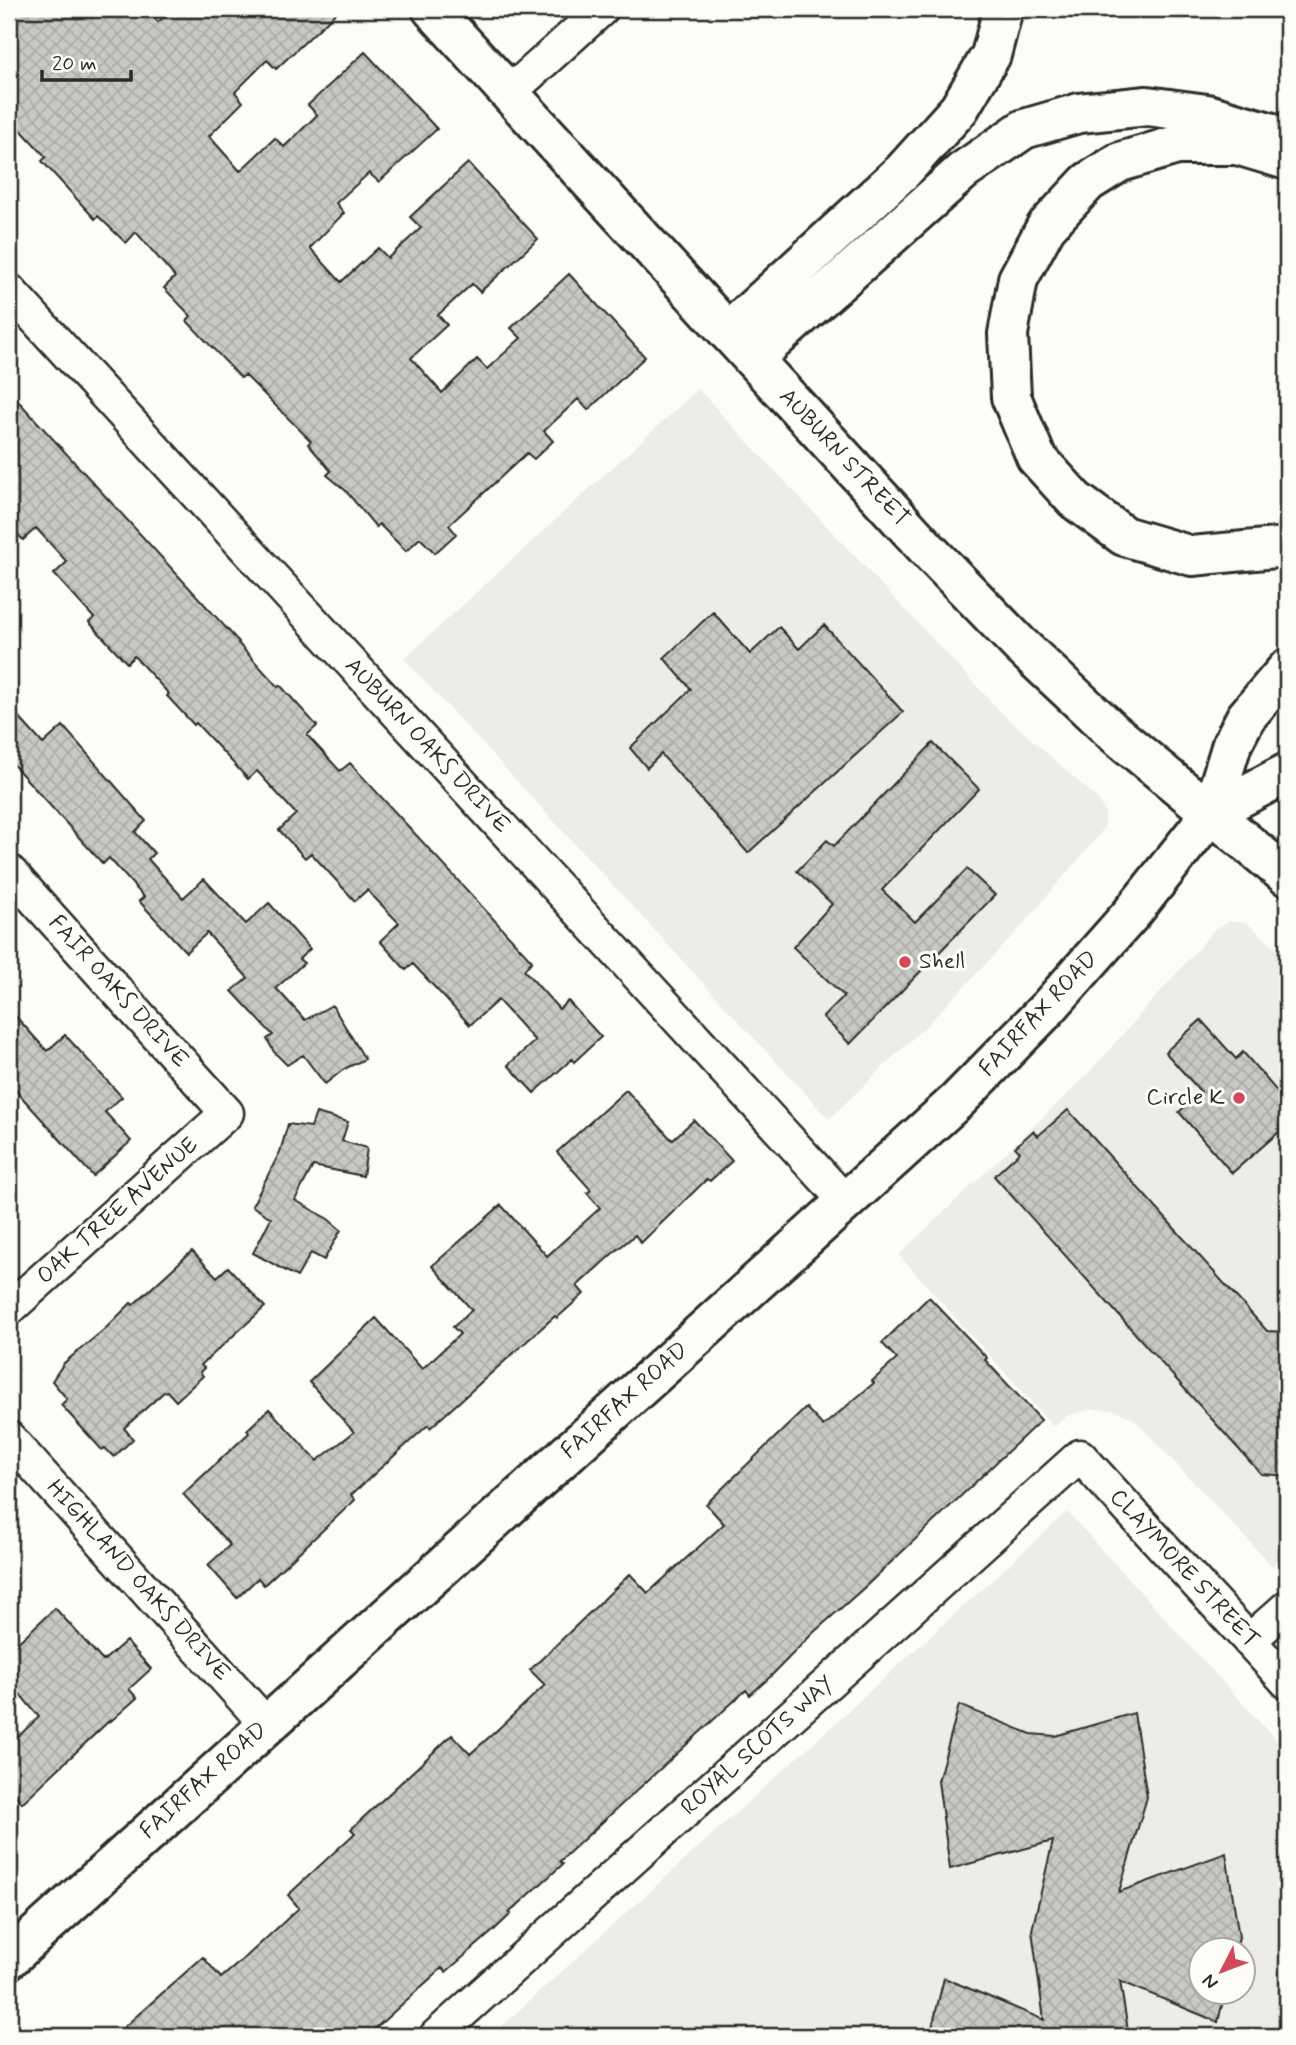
<svg xmlns="http://www.w3.org/2000/svg" width="1296" height="2045" viewBox="0 0 1296 2045" font-family="Mynerve,sans-serif">
<style>
.built{fill:#edece8;fill-rule:evenodd}
.building{fill:url(#building-cross-hatch);stroke:#2b2b2b;stroke-width:2}
.lines{fill:none;stroke-linecap:round;stroke-linejoin:round}
.minor-casing{stroke:#2b2b2b;stroke-width:37}
.secondary-casing{stroke:#2b2b2b;stroke-width:44}
.motorway-casing{stroke:#2b2b2b;stroke-width:44}
.minor{stroke:#fdfcf7;stroke-width:32}
.secondary{stroke:#fdfcf7;stroke-width:38}
.motorway{stroke:#fdfcf7;stroke-width:38}
.poi-dot{fill:#d1495b;stroke:#fdfcf7;stroke-width:2.5}
.labels{text-anchor:middle;dominant-baseline:central;stroke-width:6;stroke-linejoin:round;paint-order:stroke}
.street-label{font-size:23px;fill:#2b2b2b;stroke:#fdfcf7}
.poi-label{font-size:23px;fill:#2b2b2b;stroke:#fdfcf7;text-anchor:start}
</style>
<defs>
<pattern id="building-cross-hatch" width="8" height="8" patternUnits="userSpaceOnUse" patternTransform="scale(1.75)"><rect width="8" height="8" fill="#c9c8c4"/><path d="M0 0l8 8M0 8l8-8" fill="none" stroke="#adaca9"/></pattern>
</defs>
<rect width="100%" height="100%" fill="#fdfcf7"/>
<filter id="ink" filterUnits="userSpaceOnUse"><feTurbulence type="fractalNoise" baseFrequency=".0143" numOctaves="2"/><feDisplacementMap in="SourceGraphic" scale="14" xChannelSelector="R" yChannelSelector="G"/><feConvolveMatrix kernelMatrix="1 2 1 2 8 2 1 2 1" color-interpolation-filters="sRGB"/></filter>
<g filter="url(#ink)">
<path class="built" d="M 698,389 L 1002,713 L 1098,799 L 1105,813 L 1105,824 L 1100,834 L 1019,929 L 933,1019 L 829,1119 L 404,659 Z
M 1230,921 L 1247,923 L 1287,958 L 1287,1552 L 1272,1566 L 1134,1419 L 1114,1410 L 1092,1409 L 1069,1415 L 1053,1426 L 899,1255 L 1087,1075 L 1215,929 Z
M 1067,1512 L 1287,1752 L 1287,2036 L 491,2036 ZM 1202,1951 L 1244,1951 L 1244,1993 L 1202,1993 Z"/>
<path class="building" d="M 9,9 L 145,9 L 158,22 L 173,9 L 340,9 L 276,69 L 267,60 L 235,92 L 243,102 L 209,136 L 240,171 L 275,138 L 284,147 L 317,115 L 308,105 L 365,52 L 437,129 L 379,182 L 369,173 L 336,203 L 344,213 L 310,248 L 341,282 L 378,248 L 388,258 L 421,228 L 410,217 L 468,163 L 538,239 L 480,292 L 472,284 L 438,315 L 447,325 L 411,358 L 442,393 L 477,359 L 487,369 L 521,338 L 511,328 L 569,274 L 645,357 L 588,410 L 578,399 L 544,431 L 553,441 L 534,459 L 527,453 L 449,525 L 456,534 L 435,553 L 420,538 L 406,551 L 379,524 L 376,527 L 345,490 L 327,475 L 331,471 L 308,444 L 311,441 L 245,375 L 241,378 L 187,321 L 191,316 L 164,288 L 175,277 L 136,232 L 126,243 L 98,216 L 95,219 L 42,161 L 46,157 L 9,117 Z
M 9,391 L 239,642 L 238,643 L 278,687 L 280,685 L 317,726 L 307,735 L 340,771 L 350,763 L 532,961 L 524,970 L 559,1009 L 568,1001 L 601,1037 L 574,1062 L 572,1059 L 534,1093 L 508,1065 L 535,1041 L 498,1000 L 470,1025 L 413,964 L 406,970 L 380,941 L 399,923 L 367,890 L 355,901 L 311,853 L 305,858 L 279,830 L 296,814 L 257,771 L 248,779 L 196,723 L 194,725 L 167,696 L 169,694 L 134,656 L 127,663 L 89,622 L 94,618 L 54,574 L 67,562 L 36,528 L 23,540 L 9,524 Z
M 713,612 L 750,654 L 779,627 L 799,649 L 824,625 L 903,712 L 748,853 L 661,754 L 647,768 L 630,748 L 691,689 L 664,658 Z
M 9,706 L 43,744 L 63,726 L 146,821 L 135,832 L 154,853 L 148,859 L 183,898 L 204,879 L 246,924 L 269,903 L 310,949 L 299,959 L 304,963 L 276,988 L 305,1020 L 332,1005 L 365,1059 L 344,1069 L 325,1084 L 303,1055 L 287,1065 L 274,1052 L 267,1039 L 273,1035 L 232,991 L 248,978 L 207,933 L 186,952 L 139,901 L 144,897 L 109,858 L 103,864 L 9,760 Z
M 933,743 L 979,789 L 882,890 L 915,922 L 967,869 L 995,895 L 850,1044 L 823,1017 L 844,996 L 793,947 L 832,904 L 797,871 L 827,840 L 834,846 Z
M 9,1009 L 47,1051 L 65,1035 L 122,1097 L 105,1112 L 131,1141 L 93,1176 L 9,1083 Z
M 1201,1020 L 1236,1059 L 1243,1052 L 1287,1103 L 1287,1125 L 1232,1173 L 1179,1112 L 1201,1092 L 1165,1052 Z
M 626,1090 L 672,1140 L 694,1120 L 732,1161 L 710,1181 L 707,1179 L 641,1243 L 635,1235 L 612,1254 L 577,1286 L 584,1294 L 557,1318 L 555,1316 L 430,1428 L 428,1425 L 351,1495 L 355,1500 L 264,1585 L 258,1578 L 237,1598 L 208,1565 L 230,1545 L 183,1494 L 249,1433 L 247,1430 L 269,1409 L 317,1461 L 354,1432 L 309,1382 L 376,1318 L 422,1369 L 460,1334 L 453,1327 L 472,1310 L 432,1266 L 501,1205 L 547,1256 L 600,1208 L 587,1193 L 591,1190 L 557,1152 Z
M 1068,1110 L 1267,1331 L 1287,1332 L 1287,1476 L 1261,1474 L 994,1176 L 1020,1152 L 1015,1147 L 1033,1131 L 1038,1136 Z
M 316,1113 L 348,1122 L 342,1141 L 367,1148 L 363,1176 L 313,1166 L 295,1200 L 328,1219 L 341,1230 L 324,1260 L 311,1253 L 297,1277 L 253,1253 L 271,1218 L 252,1206 L 280,1152 L 288,1124 L 311,1127 Z
M 192,1251 L 217,1277 L 228,1267 L 265,1307 L 201,1365 L 204,1368 L 200,1372 L 203,1376 L 176,1401 L 167,1391 L 164,1392 L 124,1428 L 133,1439 L 114,1457 L 105,1448 L 102,1450 L 61,1405 L 67,1399 L 52,1381 L 64,1363 L 106,1328 L 131,1303 L 133,1305 Z
M 929,1297 L 987,1358 L 985,1360 L 1041,1420 L 866,1586 L 813,1633 L 770,1677 L 750,1695 L 746,1690 L 560,1861 L 563,1864 L 509,1913 L 511,1914 L 492,1932 L 446,1972 L 442,1968 L 367,2036 L 114,2036 L 203,1957 L 221,1978 L 248,1955 L 299,1908 L 288,1895 L 355,1833 L 351,1829 L 452,1735 L 470,1754 L 495,1732 L 545,1685 L 530,1670 L 630,1574 L 648,1593 L 724,1524 L 706,1504 L 806,1408 L 823,1426 L 874,1383 L 872,1381 L 897,1359 L 882,1343 Z
M 55,1608 L 103,1661 L 126,1641 L 151,1669 L 129,1689 L 137,1698 L 111,1721 L 110,1720 L 22,1803 L 9,1788 L 9,1745 L 39,1717 L 9,1681 L 9,1651 Z
M 959,1705 L 1031,1734 L 1055,1736 L 1134,1713 L 1147,1797 L 1119,1892 L 1226,1853 L 1239,1937 L 1236,1950 L 1201,1950 L 1201,1992 L 1225,1992 L 1218,2022 L 1120,1981 L 1129,2036 L 930,2036 L 944,1978 L 1044,2020 L 1032,1930 L 1053,1841 L 950,1869 L 938,1781 Z"/>
<g class="lines">
<defs>
<path id="minor" d="M 509,93 L 602,9
M 9,290 L 846,1202
M 9,871 L 227,1113 L 9,1309
M 9,1438 L 266,1724
M 1249,1641 L 1287,1607
M 436,2036 L 1080,1456 L 1287,1682"/>
<path id="secondary" d="M 432,9 L 929,551 L 1020,645 L 1113,732 L 1287,876
M 1211,813 L 1287,773
M 9,1959 L 958,1100 L 1047,1009 L 1132,913 L 1211,813 L 1232,744 L 1246,717 L 1287,669"/>
<path id="motorway" d="M 1287,160 L 1237,145 L 1177,145 L 1120,162 L 1088,182 L 1046,227 L 1018,279 L 1008,334 L 1011,397 L 1036,457 L 1075,500 L 1124,536 L 1192,556 L 1287,547
M 728,332 L 903,171 L 959,109 L 991,55 L 1003,9
M 753,359 L 963,171 L 1024,129 L 1079,113 L 1147,106 L 1207,114 L 1269,132"/>
</defs>
<use href="#minor" class="minor-casing"/>
<use href="#secondary" class="secondary-casing"/>
<use href="#motorway" class="motorway-casing"/>
<use href="#minor" class="minor"/>
<use href="#secondary" class="secondary"/>
<use href="#motorway" class="motorway"/>
</g>
</g>
<g class="poi-dot">
<circle cx="905" cy="962" r="7"/>
<circle cx="1239" cy="1098" r="7"/>
</g>
<g class="labels">
<g class="street-label">
<text transform="translate(844 458) rotate(47)">AUBURN STREET</text>
<text transform="translate(427 746) rotate(47)">AUBURN OAKS DRIVE</text>
<text transform="translate(118 992) rotate(48)">FAIR OAKS DRIVE</text>
<text transform="translate(1039 1014) rotate(-47)">FAIRFAX ROAD</text>
<text transform="translate(118 1211) rotate(-42)">OAK TREE AVENUE</text>
<text transform="translate(625 1401) rotate(-42)">FAIRFAX ROAD</text>
<text transform="translate(1184 1569) rotate(47)">CLAYMORE STREET</text>
<text transform="translate(138 1581) rotate(48)">HIGHLAND OAKS DRIVE</text>
<text transform="translate(758 1746) rotate(-42)">ROYAL SCOTS WAY</text>
<text transform="translate(204 1781) rotate(-42)">FAIRFAX ROAD</text>
</g>
<g class="poi-label">
<text x="919" y="962">Shell</text>
<text x="1225" y="1098" text-anchor="end">Circle K</text>
</g>
</g>
<rect width="1296" height="2045" fill="none" stroke="#fdfcf7" stroke-width="35"/>
<rect x="18" y="18" width="1261" height="2010" fill="none" stroke="#2b2b2b" stroke-width="2.5" filter="url(#ink)"/>
<g transform="translate(1222 1971) rotate(228)"><circle r="33" fill="#fdfcf7" stroke="#a9a8a5" stroke-width="2"/>
<path d="M0-5L12 26L0 18L-12 26Z" fill="#d1495b"/>
<text y="-10" font-size="19" font-weight="bold" text-anchor="middle" fill="#2b2b2b">N</text>
</g>
<path d="M42 70v10h89v-10" fill="none" stroke="#2b2b2b" stroke-width="3.5"/>
<text x="52" y="70" font-size="21" fill="#2b2b2b" stroke="#fdfcf7" stroke-width="5" paint-order="stroke">20 m</text>
</svg>
